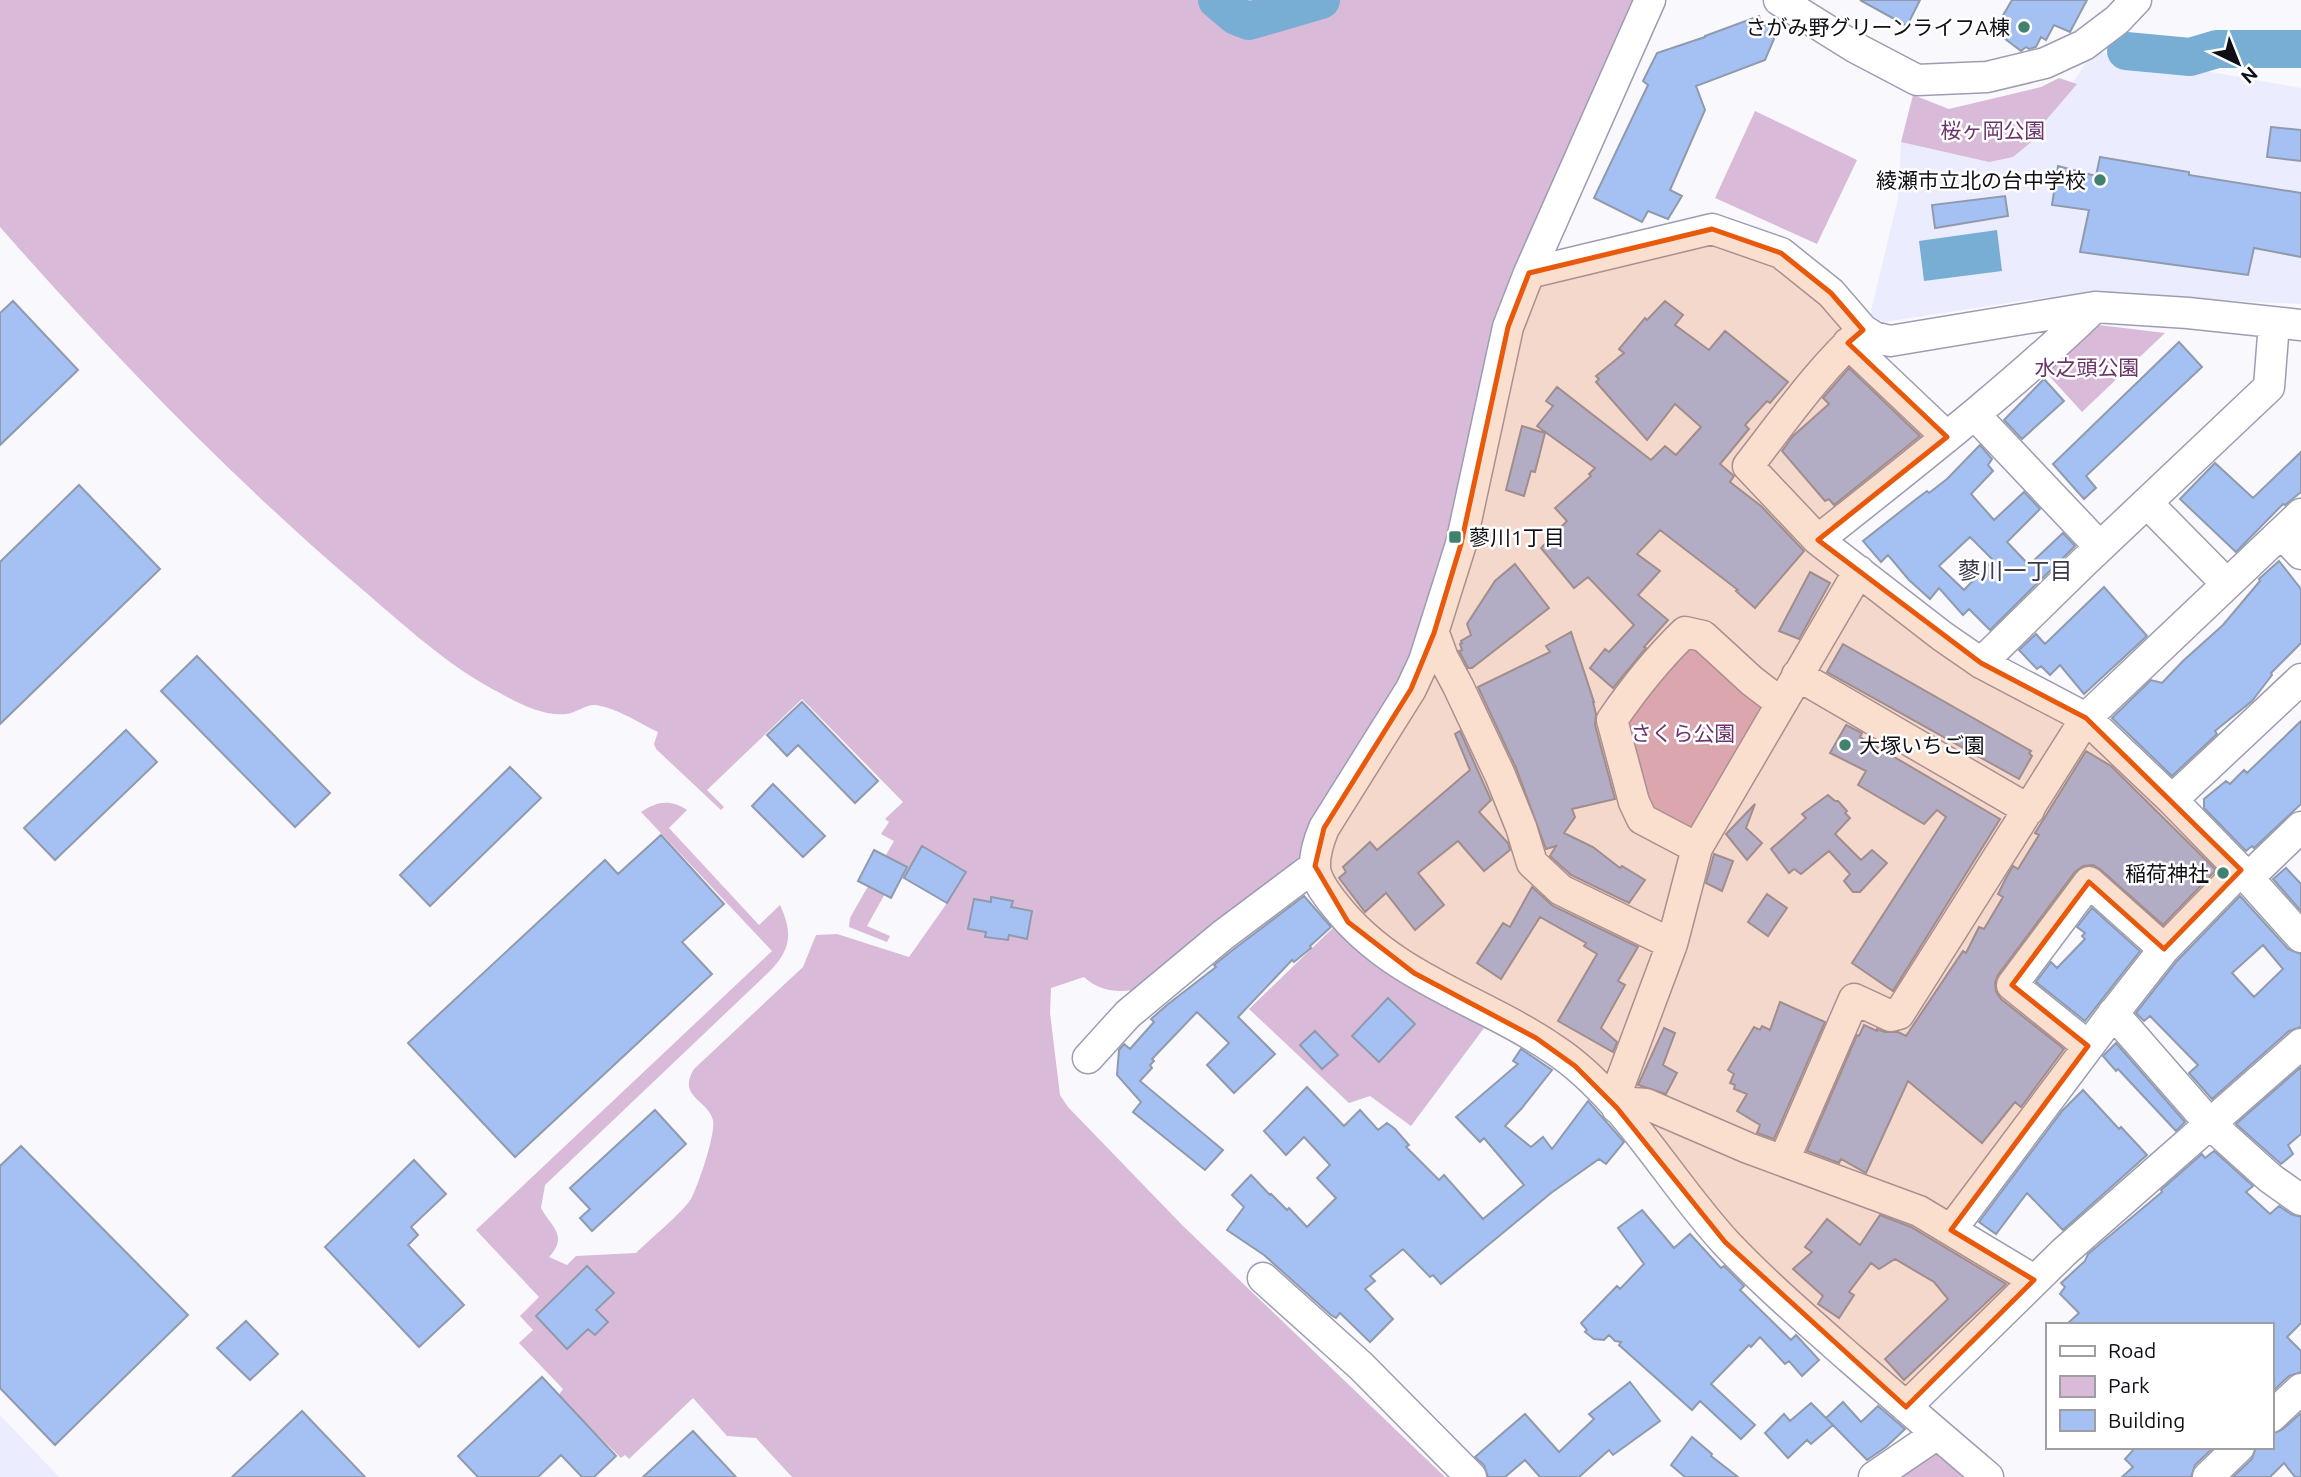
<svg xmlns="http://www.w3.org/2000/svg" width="2301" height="1477" viewBox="0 0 2301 1477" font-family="Ubuntu,'Noto Sans JP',sans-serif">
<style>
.built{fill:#ebecfe}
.green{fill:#d9bad8}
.water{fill:#78aed3}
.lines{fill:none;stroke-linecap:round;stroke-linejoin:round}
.river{stroke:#78aed3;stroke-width:38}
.building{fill:#a5c1f4;stroke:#909aad;stroke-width:2;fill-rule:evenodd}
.minor-casing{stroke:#9d9db2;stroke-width:33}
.minor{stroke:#fff;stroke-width:30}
.marked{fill:#e8590c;fill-opacity:0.2;stroke:#e8590c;stroke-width:5;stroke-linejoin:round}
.poi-dot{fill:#418170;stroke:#fff;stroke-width:2.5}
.labels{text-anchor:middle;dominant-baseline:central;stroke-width:5;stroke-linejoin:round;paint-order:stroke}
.poi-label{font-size:21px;fill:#0f0f16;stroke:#fff;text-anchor:end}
.park-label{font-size:21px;fill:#6b346a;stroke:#fff}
.neighbourhood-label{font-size:23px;fill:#39394a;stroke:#fff}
</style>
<rect width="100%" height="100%" fill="#f8f8fd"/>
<path class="built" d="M 2094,51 L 2301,88 L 2301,304 L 2092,294 L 2034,299 L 1884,322 L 1870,315 L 1898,199 L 1901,142 L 1989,162 L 2035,139 Z
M 0,1415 L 59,1477 L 0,1477 Z"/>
<path class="green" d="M 0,0 L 1637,0 L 1477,406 L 1429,616 L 1419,644 L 1300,860 L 1133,990 C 1115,993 1098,990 1084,977 L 1051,988 L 1050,1013 L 1060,1095 L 1068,1107 L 1183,1226 L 1445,1477 L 792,1477 L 756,1438 L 727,1436 L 693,1398 L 629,1459 L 625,1455 L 621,1458 L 558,1396 L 563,1389 L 519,1343 L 533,1330 L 520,1316 L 539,1297 L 476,1230 L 772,951 L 641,812 C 657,801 671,799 687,810 L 669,828 L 759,925 L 780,905 C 793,933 791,949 770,971 L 545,1185 L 541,1208 C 551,1227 569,1235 549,1257 L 567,1265 L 576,1256 L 636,1253 C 648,1241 683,1212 691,1199 C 698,1186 716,1134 713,1120 C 707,1099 677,1097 694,1069 L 803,967 L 816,935 L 837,934 L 909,957 L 947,903 L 896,874 L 867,926 L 890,936 L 887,942 L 849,927 L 850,918 L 855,909 L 894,841 L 881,834 L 889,822 L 885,819 L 903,802 L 802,699 L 707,790 L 724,807 L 721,810 L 656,749 L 654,744 L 658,732 C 639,723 617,708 596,705 C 586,704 576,713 566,714 C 540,717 509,698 487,686 C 438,658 394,616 350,579 C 225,471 109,351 0,227 Z
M 2059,78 L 2077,84 L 2048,118 L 2035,139 L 2013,157 L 1989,162 L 1901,142 L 1913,95 L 1949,109 L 2041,87 Z
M 1755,111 L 1857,160 L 1817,244 L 1715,198 Z
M 2099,325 L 2165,333 L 2082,412 L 2042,368 L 2089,328 Z
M 1692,641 L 1765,706 L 1690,831 L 1649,806 L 1624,738 L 1626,712 Z
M 1336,925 C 1349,940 1362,956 1379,968 C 1411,992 1451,1007 1487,1024 L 1411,1126 L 1370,1096 L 1349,1103 L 1249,1009 Z
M 1939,1450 L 1971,1477 L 1891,1477 Z"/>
<path class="water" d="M 1997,230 L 2002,271 L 1924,281 L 1919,241 Z"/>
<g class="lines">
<path class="river" d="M 1217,0 L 1236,16 L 1249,21 L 1321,0
M 2126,51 L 2190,57 L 2217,49 L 2301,49"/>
</g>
<path class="building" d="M 1860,0 L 1920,0 L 1907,26 Z
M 2012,0 L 2087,0 L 2070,32 L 2054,25 L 2046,40 L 2041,37 L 2036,47 L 2029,49 L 2026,47 L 2021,51 L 2004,38 L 2005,33 L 1995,29 Z
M 1759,16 L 1762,26 L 1770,24 L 1774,39 L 1765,60 L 1696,86 L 1705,110 L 1670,190 L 1682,196 L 1668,219 L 1648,211 L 1642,222 L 1594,198 L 1648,85 L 1643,81 L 1657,53 L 1705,37 L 1705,36 Z
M 2271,127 L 2301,130 L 2301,161 L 2267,157 Z
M 2100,157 L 2189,172 L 2189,175 L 2301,193 L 2301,257 L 2254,248 L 2248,275 L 2080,252 L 2089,210 L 2052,205 L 2058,166 L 2096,176 Z
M 2005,196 L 2008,216 L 1935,228 L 1932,205 Z
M 13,301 L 78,370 L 0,445 L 0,313 Z
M 1665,301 L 1683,315 L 1675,325 L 1709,350 L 1725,331 L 1788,382 L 1770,403 L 1767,401 L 1745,425 L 1749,429 L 1720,464 L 1734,476 L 1730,482 L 1761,506 L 1804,551 L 1755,608 L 1736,591 L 1738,590 L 1660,530 L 1637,554 L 1660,571 L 1638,595 L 1668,620 L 1644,647 L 1646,648 L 1613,688 L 1590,668 L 1605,649 L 1609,652 L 1634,625 L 1588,577 L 1574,588 L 1541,548 L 1567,521 L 1555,508 L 1591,476 L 1589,474 L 1595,468 L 1537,426 L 1553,406 L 1546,401 L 1557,387 L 1651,460 L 1665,446 L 1676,455 L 1701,427 L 1675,404 L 1647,440 L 1596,382 L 1599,379 L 1596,376 L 1624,353 L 1619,349 L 1645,318 L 1647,320 Z
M 2179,342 L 2202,367 L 2086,476 L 2096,488 L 2084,499 L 2053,464 Z
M 1849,368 L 1920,436 L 1834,505 L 1829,499 L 1825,501 L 1782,451 L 1793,436 L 1829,404 L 1823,398 Z
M 2044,379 L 2064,401 L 2022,439 L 2004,420 Z
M 1522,426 L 1545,433 L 1535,472 L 1531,471 L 1524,496 L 1506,490 Z
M 1980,445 L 1992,459 L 1988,465 L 1993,471 L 1971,494 L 1994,520 L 2024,492 L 2040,509 L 2007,542 L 2029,565 L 2063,533 L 2075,546 L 1990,630 L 1969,609 L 1963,615 L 1939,588 L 1930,599 L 1909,580 L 1888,555 L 1881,562 L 1863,541 L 1915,500 L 1927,491 L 1929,493 L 1947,479 ZM 1970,537 L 1993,560 L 1964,590 L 1939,566 Z
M 2301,452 L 2301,492 L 2285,505 L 2283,504 L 2236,552 L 2180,499 L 2215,463 L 2253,498 Z
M 79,485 L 160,569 L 0,724 L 0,562 Z
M 2279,561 L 2301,589 L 2301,643 L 2271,673 L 2272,675 L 2252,701 L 2215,731 L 2217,734 L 2172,776 L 2112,718 L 2151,680 L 2162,683 L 2183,661 L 2223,625 L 2260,581 L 2259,579 Z
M 1515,564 L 1549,608 L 1472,668 L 1468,668 L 1459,651 L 1462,650 L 1460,644 L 1462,643 L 1461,641 L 1471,635 L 1467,624 L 1495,581 Z
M 1810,572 L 1830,583 L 1799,639 L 1779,631 Z
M 2104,587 L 2147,636 L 2084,694 L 2060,665 L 2050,675 L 2041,666 L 2037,669 L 2019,650 L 2036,634 L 2045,644 Z
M 1571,632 L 1594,702 L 1593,702 L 1596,714 L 1595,725 L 1615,799 L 1572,809 L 1575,817 L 1564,833 L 1593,847 L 1620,868 L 1622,866 L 1645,880 L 1629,903 L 1571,875 L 1550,856 L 1556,846 L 1546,849 L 1516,768 L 1478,687 L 1550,652 L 1546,646 Z
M 1843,644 L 2031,751 L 2029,753 L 2032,756 L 2019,779 L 1827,672 Z
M 197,656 L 330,793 L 295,827 L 161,691 Z
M 802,702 L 878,781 L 855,803 L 798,745 L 787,756 L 767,735 Z
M 2301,721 L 2301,804 L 2254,848 L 2252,846 L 2246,851 L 2204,808 L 2204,799 L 2226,781 L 2230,784 L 2244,770 L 2247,773 Z
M 1846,725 L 1862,733 L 1860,737 L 2000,819 L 1893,991 L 1852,963 L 1946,817 L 1937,810 L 1924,824 L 1858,785 L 1866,771 L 1830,753 Z
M 126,730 L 157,762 L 55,860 L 24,828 Z
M 1460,731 L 1491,800 L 1479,812 L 1508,843 L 1510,850 L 1484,871 L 1458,841 L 1418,873 L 1444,905 L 1415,930 L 1386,893 L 1365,912 L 1339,878 L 1346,872 L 1343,867 L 1370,842 L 1377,850 L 1470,770 L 1455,734 Z
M 2086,751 L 2111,766 L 2216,870 L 2163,925 L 2100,869 L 2093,865 L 2083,866 L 2075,872 L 1998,975 L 1995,983 L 1996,992 L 2001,999 L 2064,1049 L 2021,1107 L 2015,1102 L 1982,1143 L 1908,1081 L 1866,1173 L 1841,1159 L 1839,1163 L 1807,1151 L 1857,1035 L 1859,1036 L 1864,1025 L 1877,1031 L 1877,1029 L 1885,1032 L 1898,1032 L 1906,1036 L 1963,951 L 1966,953 L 1979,927 L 1984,929 L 2003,897 L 1998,894 L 2006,878 L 2013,866 L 2018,869 L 2039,835 L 2035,833 Z
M 510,767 L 541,798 L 430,906 L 400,875 Z
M 773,784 L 825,836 L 803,857 L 752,806 Z
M 1828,795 L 1835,801 L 1838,801 L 1847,811 L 1845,813 L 1850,818 L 1835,834 L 1861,860 L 1872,850 L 1887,863 L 1860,892 L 1853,892 L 1844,881 L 1850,874 L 1829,851 L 1801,874 L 1794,869 L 1789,873 L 1771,849 L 1806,818 L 1802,814 Z
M 1755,804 L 1746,828 L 1762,843 L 1747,860 L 1726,834 Z
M 661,835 L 724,904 L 682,942 L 712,974 L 515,1157 L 408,1043 L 605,860 L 618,874 Z
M 922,846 L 966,872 L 947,903 L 904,878 Z
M 874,850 L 907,867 L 891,898 L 858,881 Z
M 1714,854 L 1733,861 L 1722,891 L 1706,883 Z
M 2286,868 L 2301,884 L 2301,911 L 2273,879 Z
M 1532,887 L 1553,906 L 1638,947 L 1618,981 L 1625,985 L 1601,1028 L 1617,1042 L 1613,1052 L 1558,1021 L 1597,954 L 1584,946 L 1586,943 L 1540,917 L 1501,979 L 1477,963 L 1503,923 L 1510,927 Z
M 1767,894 L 1787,908 L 1768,936 L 1748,922 Z
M 1304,896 L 1331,927 L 1310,946 L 1311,948 L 1294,962 L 1292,960 L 1238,1017 L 1275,1054 L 1234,1093 L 1207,1065 L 1229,1043 L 1197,1012 L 1152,1059 L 1154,1061 L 1150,1065 L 1152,1068 L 1140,1081 L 1223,1150 L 1205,1170 L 1133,1112 L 1141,1102 L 1117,1075 L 1119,1050 L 1124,1044 L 1130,1049 L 1154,1022 L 1151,1019 L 1167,1005 L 1216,967 L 1214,965 L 1234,949 Z
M 2240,896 L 2288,949 L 2301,954 L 2301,1027 L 2289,1031 L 2212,1099 L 2189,1073 L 2198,1065 L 2150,1016 L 2144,1021 L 2136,1013 L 2177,961 ZM 2263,945 L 2283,969 L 2254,997 L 2232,973 Z
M 991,897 L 1013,901 L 1011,907 L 1032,911 L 1027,939 L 1009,935 L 1008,940 L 985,937 L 986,932 L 968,929 L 974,899 L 991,902 Z
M 2092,908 L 2140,951 L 2085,1021 L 2036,982 L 2051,962 L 2057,968 L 2085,939 L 2082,936 L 2085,933 L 2077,927 Z
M 1388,998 L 1415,1024 L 1379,1062 L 1352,1036 Z
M 1780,1002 L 1825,1022 L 1774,1139 L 1757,1133 L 1760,1125 L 1737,1111 L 1747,1094 L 1734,1089 L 1735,1085 L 1730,1083 L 1734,1074 L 1728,1070 L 1754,1027 L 1760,1030 L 1762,1026 L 1770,1030 Z
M 1664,1028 L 1675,1033 L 1663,1065 L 1677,1073 L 1666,1094 L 1638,1085 Z
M 1315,1031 L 1338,1055 L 1322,1069 L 1300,1045 Z
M 2116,1043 L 2185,1122 L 2176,1131 L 2118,1069 L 2116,1071 L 2103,1056 Z
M 1521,1049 L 1552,1070 L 1522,1108 L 1505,1126 L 1531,1147 L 1543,1137 L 1552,1149 L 1588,1101 L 1624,1142 L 1606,1164 L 1599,1159 L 1551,1193 L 1441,1284 L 1433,1275 L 1430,1277 L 1403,1249 L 1370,1276 L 1375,1281 L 1365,1289 L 1393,1319 L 1370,1342 L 1340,1313 L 1336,1318 L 1331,1315 L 1264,1255 L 1227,1230 L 1244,1207 L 1232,1195 L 1251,1175 L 1270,1195 L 1271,1194 L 1287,1210 L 1289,1208 L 1307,1227 L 1336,1198 L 1317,1178 L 1330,1165 L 1304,1137 L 1286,1155 L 1264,1131 L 1307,1087 L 1344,1126 L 1360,1110 L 1378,1130 L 1387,1123 L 1395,1129 L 1409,1145 L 1406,1147 L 1439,1180 L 1444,1175 L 1483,1219 L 1524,1185 L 1484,1138 L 1480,1142 L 1456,1117 L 1518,1064 L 1513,1061 Z
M 2301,1067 L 2301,1134 L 2288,1145 L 2293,1154 L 2281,1164 L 2236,1124 Z
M 2083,1090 L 2119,1129 L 2121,1127 L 2147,1155 L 2063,1230 L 2027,1193 L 1996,1234 L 1979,1222 L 2062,1111 Z
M 655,1110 L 686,1144 L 592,1231 L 580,1218 L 590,1209 L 570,1188 Z
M 21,1146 L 188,1315 L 55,1445 L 0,1388 L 0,1166 Z
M 2214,1151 L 2253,1186 L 2246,1192 L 2270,1214 L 2279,1206 L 2291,1214 L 2301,1217 L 2301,1323 L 2287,1337 L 2301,1351 L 2301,1372 L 2289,1376 L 2271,1393 L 2271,1325 L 2066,1325 L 2079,1313 L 2060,1294 L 2065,1287 L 2061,1283 L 2085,1261 L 2088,1254 L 2162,1192 L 2161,1190 L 2202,1154 L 2205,1158 Z
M 414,1160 L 446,1194 L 411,1227 L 418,1235 L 408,1245 L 464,1305 L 419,1347 L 325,1247 Z
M 1642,1210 L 1674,1248 L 1690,1234 L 1721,1268 L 1724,1266 L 1744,1286 L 1740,1290 L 1791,1340 L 1796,1335 L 1819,1360 L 1802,1376 L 1789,1361 L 1785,1364 L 1760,1337 L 1751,1347 L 1749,1345 L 1711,1384 L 1755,1425 L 1741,1439 L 1700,1401 L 1692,1410 L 1619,1345 L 1621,1342 L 1615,1341 L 1609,1335 L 1604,1340 L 1594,1339 L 1585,1332 L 1587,1330 L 1581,1323 L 1617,1286 L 1620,1289 L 1644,1264 L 1618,1228 Z
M 1880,1215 L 1911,1227 L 2006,1284 L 1904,1380 L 1885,1359 L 1948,1299 L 1934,1282 L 1895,1259 L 1879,1269 L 1871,1263 L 1849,1292 L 1854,1295 L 1839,1318 L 1818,1304 L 1823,1296 L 1793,1269 L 1812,1252 L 1805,1247 L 1827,1219 L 1860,1245 Z
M 587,1266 L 614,1293 L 596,1310 L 608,1322 L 595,1335 L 588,1329 L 567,1349 L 536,1316 Z
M 246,1321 L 278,1354 L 250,1380 L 217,1348 Z
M 542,1377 L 616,1456 L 594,1477 L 582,1477 L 561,1455 L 538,1477 L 478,1477 L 458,1456 Z
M 1630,1382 L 1660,1421 L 1613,1455 L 1609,1450 L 1579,1477 L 1540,1477 L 1525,1460 L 1505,1477 L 1488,1477 L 1484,1465 L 1475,1457 L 1525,1414 L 1559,1452 L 1594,1419 L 1589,1414 Z
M 1843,1402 L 1861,1422 L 1878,1406 L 1905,1429 L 1886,1447 L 1867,1460 L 1826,1418 Z
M 1811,1403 L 1833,1425 L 1811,1444 L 1807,1440 L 1788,1458 L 1765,1433 L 1784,1414 L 1790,1421 Z
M 302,1411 L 365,1477 L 232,1477 Z
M 2301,1413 L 2301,1477 L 2295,1477 L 2284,1463 L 2270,1477 L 2233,1477 L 2252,1459 L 2256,1447 L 2271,1447 L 2271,1434 L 2282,1430 Z
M 693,1431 L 736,1477 L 643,1477 Z
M 1692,1437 L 1712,1454 L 1711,1456 L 1738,1477 L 1685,1477 L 1671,1465 Z
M 2136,1447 L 2214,1447 L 2195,1465 L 2191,1477 L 2122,1477 L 2133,1467 L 2125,1459 Z"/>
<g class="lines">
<defs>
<path id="minor" d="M 1650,0 L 1529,273 L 1508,327 L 1461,544 L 1424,661 L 1411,689 L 1324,828 C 1319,840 1314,855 1315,869 C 1317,882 1327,895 1336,906 C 1393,979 1481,999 1555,1050 C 1623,1095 1671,1184 1727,1244 C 1766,1285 1809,1322 1851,1359 C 1897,1399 1942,1438 1988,1477
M 1779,0 L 1856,48 L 1917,80 L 1987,77 L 2045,63 L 2084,45 L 2117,20 L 2136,0
M 1529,273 L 1712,229 L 1781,253 L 1831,293 L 1863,330 L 1874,337 L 1890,341 L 2095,307 L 2188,313 L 2301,325
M 1863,330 C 1819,369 1784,420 1748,466 L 1818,540 L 1942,636 L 1981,663 L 2086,718 L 2172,800 L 2248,878 L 2301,937
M 1848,343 L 1947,437
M 1975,415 L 2100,547
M 2147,503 L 2227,584
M 2281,533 L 2301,554
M 1818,540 C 1912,465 2008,391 2095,307
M 1434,633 L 1443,658 L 1458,686 L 1500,775 L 1521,827 L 1532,863 L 1561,890 L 1672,944
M 1981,663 L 2083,563 L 2269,387 L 2274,323
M 1797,675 L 2029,810
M 2172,800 L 2301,679
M 1697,848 L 1642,819 L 1634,802 L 1612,720 C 1634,688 1657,659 1685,632 L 1703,636 L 1752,681 L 1781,703
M 2248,878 L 2301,827
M 2113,1013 L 2210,1124 L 2270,1178 L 2301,1200
M 2088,1046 L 2012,985 L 2089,882 L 2164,949
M 1088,1058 L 1128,1014 L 1223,935 L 1315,866
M 1617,1108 L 1619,1086 L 1672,944 L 1697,848 L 1859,571
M 1617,1108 L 1632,1103 L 1646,1104 L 1748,1148 L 1919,1211 L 2034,1280
M 1784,1160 L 1854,999 L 1891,1016 L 1899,1014 L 2086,718 L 2301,514
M 1951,1230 L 2109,1019 L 2164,949 L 2241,870
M 1263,1278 L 1361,1366 L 1471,1477
M 1906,1407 L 2064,1252 L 2301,1044
M 2271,1417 L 2301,1389
M 1874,1477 L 1937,1434
M 2208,1477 L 2239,1447"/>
</defs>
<use href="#minor" class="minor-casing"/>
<use href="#minor" class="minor"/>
</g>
<path class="marked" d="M 1712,229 L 1781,253 L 1831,293 L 1863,330 L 1848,343 L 1947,437 L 1818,540 L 1981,663 L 2086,718 L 2241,870 L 2164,949 L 2089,882 L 2012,985 L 2088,1046 L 1951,1230 L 2034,1280 L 1906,1407 L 1725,1242 L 1617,1108 L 1575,1066 L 1536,1038 L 1414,973 L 1348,922 L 1315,866 L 1324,828 L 1411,689 L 1434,633 L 1461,544 L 1508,327 L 1529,273 Z"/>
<g class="poi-dot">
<circle cx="2024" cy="27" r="7"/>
<circle cx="2100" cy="180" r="7"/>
<rect x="1448" y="530" width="14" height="14" rx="3.5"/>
<circle cx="1845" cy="745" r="7"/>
<circle cx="2223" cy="873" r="7"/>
</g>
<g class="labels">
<g class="poi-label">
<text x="2010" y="27">さがみ野グリーンライフA棟</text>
<text x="2086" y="180">綾瀬市立北の台中学校</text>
<text x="1469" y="537" text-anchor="start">蓼川1丁目</text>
<text x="1859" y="745" text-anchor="start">大塚いちご園</text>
<text x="2209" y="873">稲荷神社</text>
</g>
<g class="park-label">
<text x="1993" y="130">桜ヶ岡公園</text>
<text x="2087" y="367">水之頭公園</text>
<text x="1683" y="733">さくら公園</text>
</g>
<g class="neighbourhood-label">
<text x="2015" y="570">蓼川一丁目</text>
</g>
</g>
<rect x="2046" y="1323" width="228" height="126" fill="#ffffff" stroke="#9f9fa2" stroke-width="2"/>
<rect x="2060" y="1346" width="35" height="10" fill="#ffffff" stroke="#9f9fa2" stroke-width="2"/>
<text x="2108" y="1358" font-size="21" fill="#0f0f16">Road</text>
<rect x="2060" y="1376" width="35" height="21" fill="#d9bad8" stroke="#9f9fa2" stroke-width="2"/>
<text x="2108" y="1393" font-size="21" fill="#0f0f16">Park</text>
<rect x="2060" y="1410" width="35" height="21" fill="#a5c1f4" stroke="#9f9fa2" stroke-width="2"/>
<text x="2108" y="1428" font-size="21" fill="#0f0f16">Building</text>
<g transform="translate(2238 63) rotate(137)" stroke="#ffffff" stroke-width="5" paint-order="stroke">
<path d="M0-5L12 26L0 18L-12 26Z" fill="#0f0f16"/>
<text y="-10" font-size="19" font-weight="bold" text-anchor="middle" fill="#0f0f16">N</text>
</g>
</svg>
